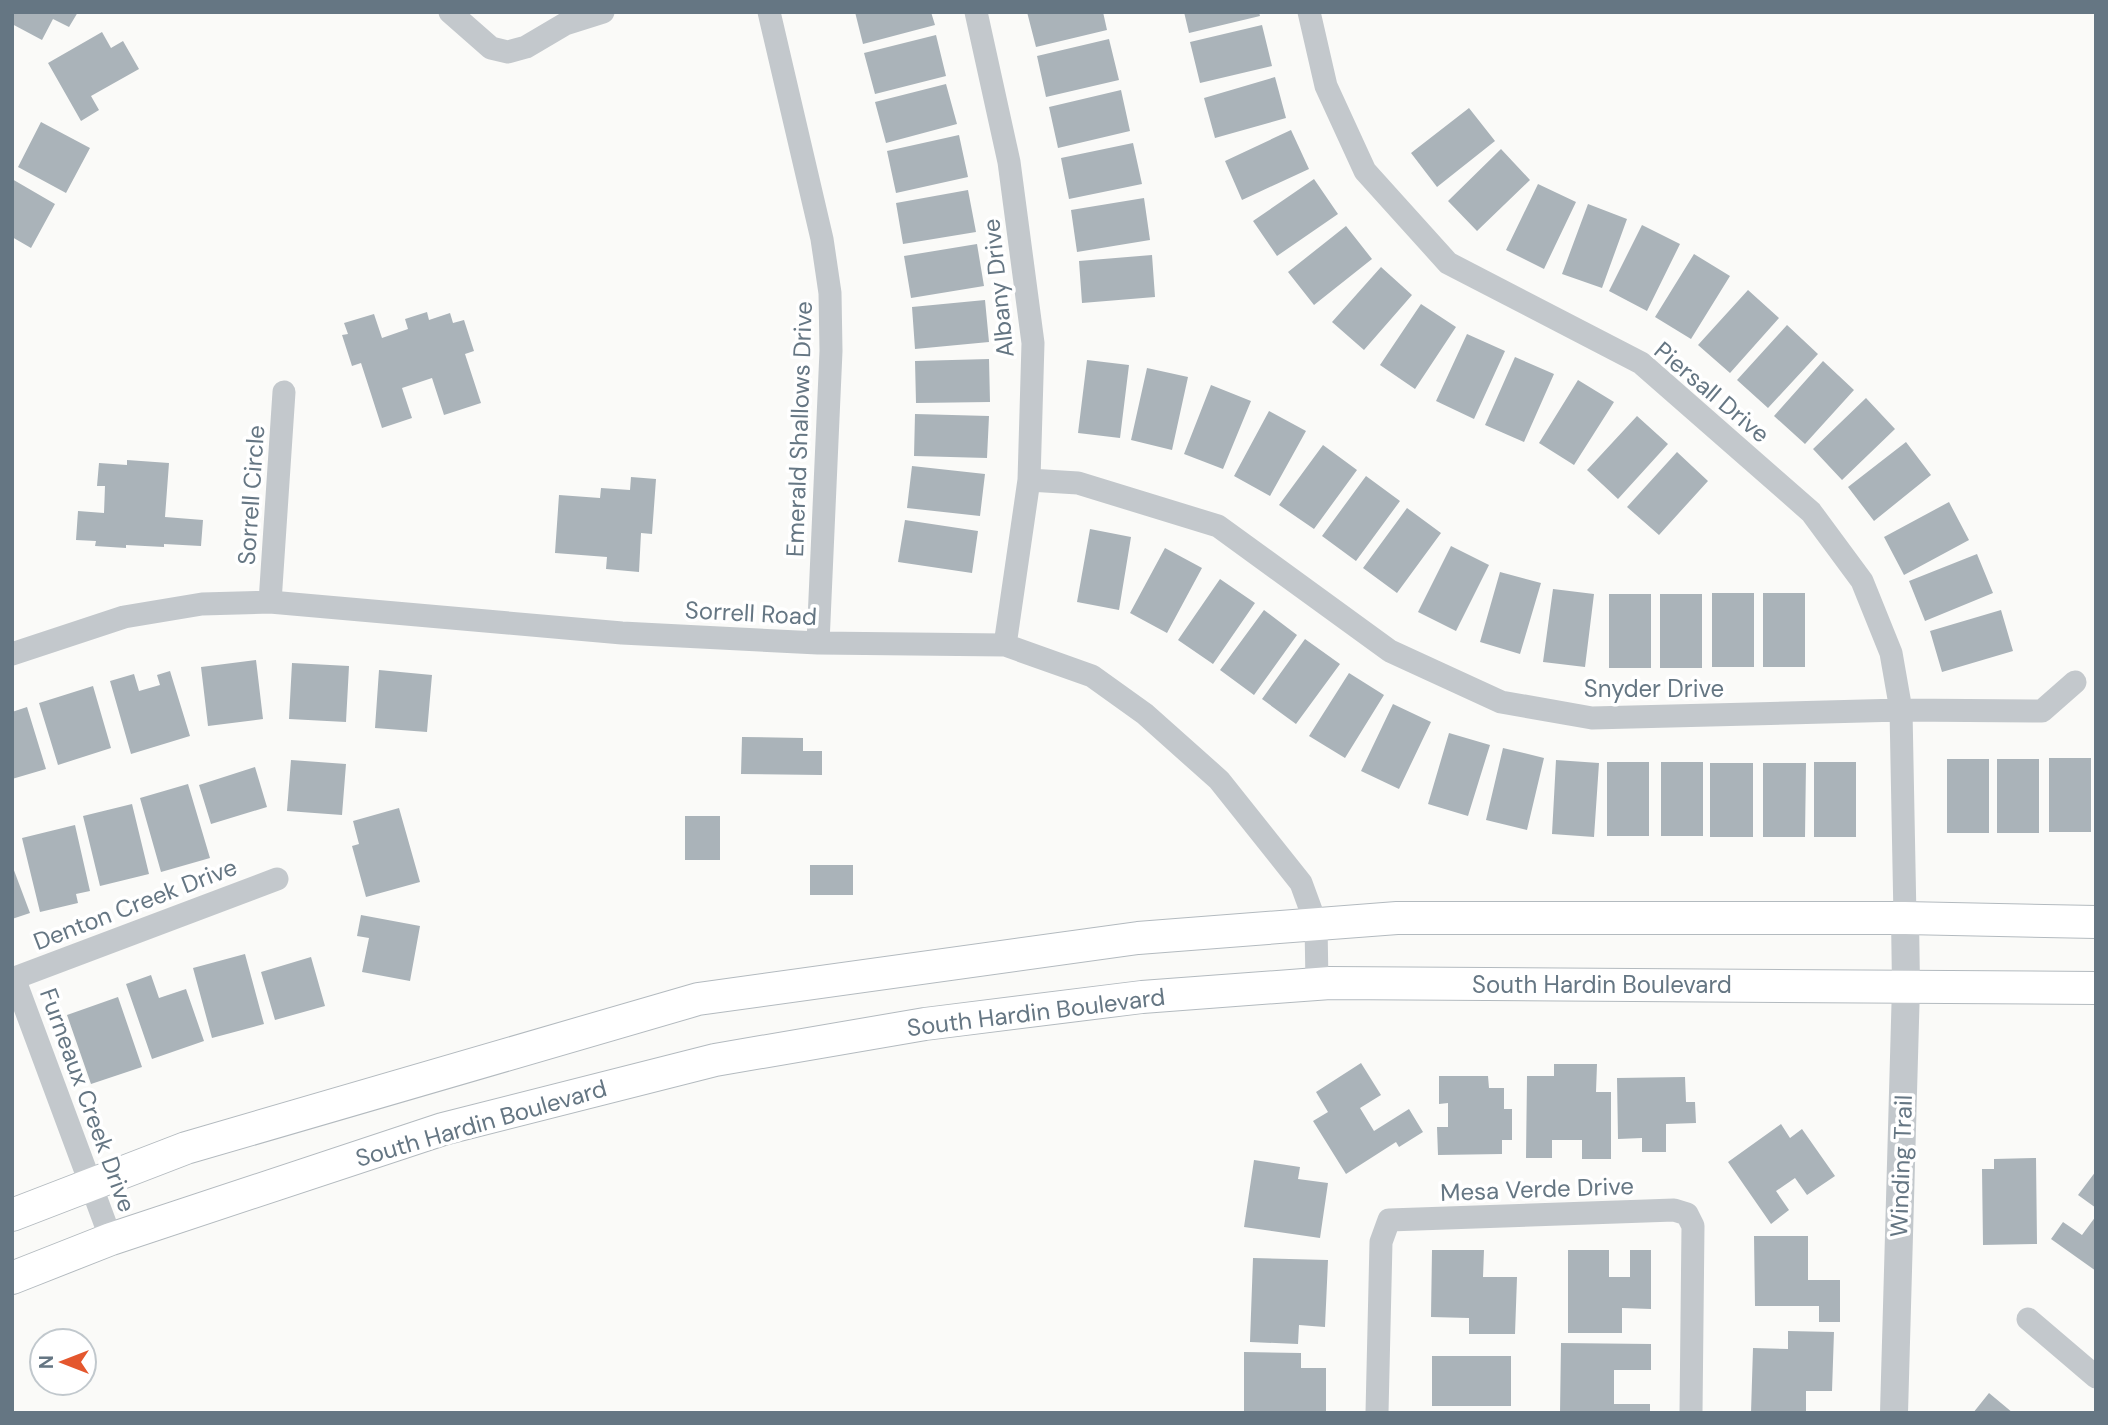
<svg xmlns="http://www.w3.org/2000/svg" width="2108" height="1425" viewBox="0 0 2108 1425" font-family="'DM Sans',sans-serif">
<style>
.building{fill:#aab3b9}
.lines{fill:none;stroke-linecap:round;stroke-linejoin:round}
.secondary-casing{stroke:#b3babf;stroke-width:34}
.minor{stroke:#c3c8cc;stroke-width:23}
.tertiary{stroke:#c3c8cc;stroke-width:28}
.secondary{stroke:#fff;stroke-width:32}
.labels{text-anchor:middle;dominant-baseline:central;stroke-width:7;stroke-linejoin:round;paint-order:stroke}
.street-label{font-size:24px;fill:#657683;stroke:#fff}
</style>
<rect width="100%" height="100%" fill="#fafaf8"/>
<path class="building" d="M 12,12 L 78,12 L 69,27 L 53,19 L 42,40 L 12,24 Z
M 855,12 L 931,12 L 935,25 L 863,44 Z
M 1027,12 L 1103,12 L 1107,30 L 1036,47 Z
M 1184,12 L 1259,12 L 1260,16 L 1189,33 Z
M 1262,25 L 1272,66 L 1200,83 L 1190,42 Z
M 102,32 L 111,48 L 123,41 L 139,69 L 91,96 L 99,110 L 81,121 L 48,63 Z
M 936,35 L 946,76 L 875,94 L 864,53 Z
M 1109,39 L 1119,80 L 1046,97 L 1037,56 Z
M 1275,77 L 1286,118 L 1215,138 L 1204,98 Z
M 946,84 L 957,124 L 886,143 L 875,102 Z
M 1121,90 L 1130,131 L 1058,148 L 1049,107 Z
M 1469,108 L 1495,141 L 1437,187 L 1411,153 Z
M 41,122 L 90,148 L 66,193 L 18,167 Z
M 1291,130 L 1309,169 L 1242,200 L 1225,161 Z
M 959,135 L 968,177 L 896,193 L 887,151 Z
M 1133,143 L 1142,184 L 1069,199 L 1061,158 Z
M 1501,149 L 1530,180 L 1477,231 L 1448,201 Z
M 12,179 L 55,204 L 31,248 L 12,237 Z
M 1314,179 L 1338,214 L 1277,256 L 1253,221 Z
M 1538,184 L 1576,202 L 1544,269 L 1506,250 Z
M 968,190 L 976,232 L 903,244 L 896,203 Z
M 1144,198 L 1150,240 L 1077,252 L 1071,210 Z
M 1588,204 L 1627,219 L 1602,288 L 1562,274 Z
M 1642,225 L 1680,244 L 1647,311 L 1609,291 Z
M 1346,226 L 1372,259 L 1314,305 L 1288,272 Z
M 977,244 L 984,286 L 911,298 L 904,256 Z
M 1694,254 L 1730,276 L 1691,339 L 1655,317 Z
M 1152,255 L 1155,297 L 1082,303 L 1079,261 Z
M 1381,267 L 1412,295 L 1364,350 L 1332,322 Z
M 1748,290 L 1779,318 L 1730,373 L 1698,345 Z
M 985,300 L 989,342 L 915,349 L 912,307 Z
M 1421,304 L 1456,327 L 1415,389 L 1380,365 Z
M 427,312 L 429,320 L 450,313 L 453,323 L 464,320 L 474,351 L 465,354 L 481,403 L 444,415 L 432,378 L 402,388 L 412,418 L 382,428 L 361,363 L 352,366 L 342,335 L 348,334 L 344,323 L 374,314 L 382,338 L 408,329 L 405,319 Z
M 1787,325 L 1818,354 L 1768,408 L 1737,380 Z
M 1467,334 L 1505,351 L 1474,419 L 1436,401 Z
M 1515,357 L 1554,374 L 1524,442 L 1485,425 Z
M 989,359 L 990,402 L 916,403 L 915,361 Z
M 1087,360 L 1129,365 L 1120,438 L 1078,433 Z
M 1823,361 L 1854,390 L 1805,444 L 1774,416 Z
M 1147,368 L 1188,377 L 1172,450 L 1131,440 Z
M 1578,380 L 1614,402 L 1574,465 L 1539,443 Z
M 1211,385 L 1251,401 L 1223,469 L 1184,454 Z
M 1866,398 L 1895,429 L 1842,480 L 1813,449 Z
M 1269,411 L 1306,431 L 1270,496 L 1234,476 Z
M 915,414 L 989,416 L 987,458 L 914,456 Z
M 1637,416 L 1668,444 L 1618,499 L 1587,470 Z
M 1906,442 L 1931,475 L 1874,521 L 1848,487 Z
M 1323,445 L 1357,470 L 1314,529 L 1279,505 Z
M 1677,452 L 1708,481 L 1659,535 L 1627,507 Z
M 127,460 L 169,463 L 165,517 L 203,520 L 201,546 L 164,544 L 164,547 L 126,545 L 126,548 L 95,546 L 96,541 L 76,540 L 78,511 L 104,513 L 105,486 L 97,486 L 99,463 L 127,465 Z
M 912,466 L 985,474 L 980,516 L 907,508 Z
M 1366,476 L 1400,501 L 1356,561 L 1322,536 Z
M 631,477 L 656,479 L 652,534 L 641,533 L 639,572 L 606,569 L 607,557 L 555,553 L 559,495 L 600,498 L 601,488 L 630,490 Z
M 1949,502 L 1969,540 L 1904,575 L 1884,537 Z
M 1407,508 L 1441,533 L 1397,593 L 1363,568 Z
M 905,520 L 978,531 L 972,573 L 898,562 Z
M 1090,529 L 1131,537 L 1119,610 L 1077,602 Z
M 1451,546 L 1489,565 L 1456,631 L 1418,612 Z
M 1165,548 L 1202,568 L 1167,633 L 1130,613 Z
M 1977,554 L 1993,593 L 1925,621 L 1909,581 Z
M 1500,572 L 1541,583 L 1520,654 L 1480,642 Z
M 1220,579 L 1255,603 L 1213,664 L 1178,640 Z
M 1553,589 L 1594,594 L 1585,667 L 1543,662 Z
M 1712,593 L 1754,593 L 1754,667 L 1712,667 Z
M 1763,593 L 1805,593 L 1805,667 L 1763,667 Z
M 1609,594 L 1651,594 L 1651,668 L 1609,668 Z
M 1660,594 L 1702,594 L 1702,668 L 1660,668 Z
M 1264,610 L 1297,635 L 1254,695 L 1220,670 Z
M 2001,610 L 2013,651 L 1942,672 L 1930,631 Z
M 1305,639 L 1340,664 L 1296,724 L 1262,699 Z
M 256,660 L 263,719 L 208,726 L 201,667 Z
M 292,663 L 349,666 L 346,722 L 289,719 Z
M 379,670 L 432,675 L 427,732 L 375,728 Z
M 170,671 L 190,736 L 131,754 L 110,681 L 134,674 L 139,691 L 160,685 L 157,675 Z
M 1349,673 L 1384,695 L 1345,758 L 1309,736 Z
M 93,686 L 111,748 L 58,765 L 39,703 Z
M 1393,704 L 1431,722 L 1399,789 L 1361,771 Z
M 27,707 L 46,769 L 12,779 L 12,712 Z
M 1449,733 L 1490,745 L 1468,816 L 1428,804 Z
M 742,737 L 803,738 L 803,751 L 822,751 L 822,775 L 741,774 Z
M 1503,748 L 1544,758 L 1527,830 L 1486,820 Z
M 2049,758 L 2091,758 L 2091,832 L 2049,832 Z
M 1947,759 L 1989,759 L 1989,833 L 1947,833 Z
M 1997,759 L 2039,759 L 2039,833 L 1997,833 Z
M 291,760 L 346,764 L 342,815 L 287,811 Z
M 1556,760 L 1599,763 L 1594,837 L 1552,834 Z
M 1607,762 L 1649,762 L 1649,836 L 1607,836 Z
M 1661,762 L 1703,762 L 1703,836 L 1661,836 Z
M 1814,762 L 1856,762 L 1856,837 L 1814,837 Z
M 1710,763 L 1753,763 L 1753,837 L 1710,837 Z
M 1763,763 L 1806,763 L 1805,837 L 1763,837 Z
M 255,767 L 267,807 L 211,824 L 199,785 Z
M 188,784 L 210,858 L 161,872 L 140,798 Z
M 132,804 L 149,874 L 100,886 L 83,816 Z
M 399,808 L 420,882 L 366,897 L 352,846 L 359,844 L 353,821 Z
M 685,816 L 720,816 L 720,860 L 685,860 Z
M 75,825 L 90,891 L 76,894 L 78,903 L 40,912 L 22,838 Z
M 12,865 L 30,913 L 12,919 Z
M 810,865 L 853,865 L 853,895 L 810,895 Z
M 361,915 L 420,926 L 410,981 L 362,972 L 369,938 L 357,936 Z
M 245,954 L 264,1024 L 212,1038 L 193,968 Z
M 311,957 L 325,1006 L 275,1020 L 261,972 Z
M 151,975 L 159,998 L 186,989 L 204,1041 L 152,1059 L 126,984 Z
M 118,997 L 142,1067 L 91,1084 L 67,1015 Z
M 1361,1063 L 1381,1095 L 1360,1108 L 1374,1131 L 1409,1109 L 1423,1132 L 1399,1147 L 1396,1142 L 1346,1174 L 1313,1121 L 1328,1112 L 1316,1092 Z
M 1554,1064 L 1597,1064 L 1596,1092 L 1611,1092 L 1611,1159 L 1582,1159 L 1582,1140 L 1552,1140 L 1552,1158 L 1526,1158 L 1527,1076 L 1554,1076 Z
M 1439,1076 L 1488,1076 L 1489,1088 L 1504,1088 L 1504,1109 L 1512,1109 L 1512,1140 L 1502,1140 L 1502,1154 L 1438,1155 L 1437,1127 L 1448,1127 L 1448,1103 L 1439,1104 Z
M 1685,1077 L 1686,1102 L 1695,1102 L 1696,1123 L 1666,1124 L 1666,1152 L 1642,1152 L 1642,1138 L 1618,1139 L 1617,1078 Z
M 1781,1124 L 1790,1138 L 1802,1129 L 1835,1176 L 1807,1195 L 1795,1178 L 1776,1191 L 1789,1210 L 1771,1224 L 1728,1162 Z
M 2036,1158 L 2037,1244 L 1983,1245 L 1982,1169 L 1994,1169 L 1994,1159 Z
M 1254,1160 L 1300,1167 L 1298,1179 L 1328,1183 L 1320,1238 L 1244,1227 Z
M 2096,1171 L 2096,1208 L 2078,1195 Z
M 2096,1216 L 2096,1271 L 2051,1239 L 2063,1222 L 2082,1235 Z
M 1754,1236 L 1808,1236 L 1808,1280 L 1840,1280 L 1840,1322 L 1819,1322 L 1819,1306 L 1755,1306 Z
M 1432,1250 L 1484,1250 L 1483,1277 L 1517,1277 L 1515,1334 L 1469,1334 L 1469,1318 L 1431,1317 Z
M 1568,1250 L 1609,1250 L 1609,1277 L 1630,1277 L 1630,1250 L 1651,1250 L 1651,1309 L 1622,1308 L 1622,1333 L 1568,1333 Z
M 1253,1258 L 1328,1260 L 1325,1327 L 1299,1325 L 1298,1344 L 1250,1342 Z
M 1788,1331 L 1834,1332 L 1832,1391 L 1806,1391 L 1806,1413 L 1751,1413 L 1753,1348 L 1788,1349 Z
M 1561,1343 L 1651,1344 L 1651,1370 L 1614,1370 L 1614,1404 L 1650,1404 L 1650,1413 L 1560,1413 Z
M 1244,1352 L 1301,1353 L 1301,1368 L 1326,1368 L 1326,1413 L 1244,1413 Z
M 1432,1356 L 1511,1356 L 1511,1406 L 1432,1406 Z
M 1989,1393 L 2013,1413 L 1973,1413 Z"/>
<g class="lines">
<defs>
<path id="secondary" d="M 12,1215 L 186,1148 L 698,999 L 1138,938 L 1397,918 L 1905,918 L 2096,922
M 12,1278 L 111,1239 L 443,1129 L 715,1060 L 925,1024 L 1142,997 L 1330,983 L 2096,988"/>
</defs>
<use href="#secondary" class="secondary-casing"/>
<path class="minor" d="M 450,12 L 491,48 L 508,52 L 526,47 L 565,24 L 603,12
M 769,12 L 822,239 L 830,293 L 831,351 L 818,643
M 976,12 L 1009,162 L 1033,343 L 1029,480 L 1005,645
M 1309,12 L 1326,86 L 1365,171 L 1448,263 L 1641,363 L 1811,512 L 1862,581 L 1891,653 L 1901,710 L 1905,918
M 1029,480 L 1078,483 L 1218,526 L 1390,651 L 1501,702 L 1592,718 L 1901,710 L 2042,711 L 2075,682
M 270,602 L 284,392
M 12,654 L 124,617 L 202,604 L 270,602 L 622,633 L 818,643 L 1005,645 L 1092,676 L 1145,714 L 1219,780 L 1301,883 L 1316,924 L 1317,984
M 14,978 L 111,1239
M 12,979 L 277,879
M 2028,1319 L 2096,1377
M 1377,1413 L 1381,1242 L 1389,1220 L 1674,1210 L 1687,1214 L 1693,1226 L 1691,1413"/>
<path class="tertiary" d="M 1894,1413 L 1906,986 L 1905,918"/>
<use href="#secondary" class="secondary"/>
</g>
<g class="labels">
<g class="street-label">
<text transform="translate(998 288) rotate(-96)">Albany Drive</text>
<text transform="translate(1712 392) rotate(40)">Piersall Drive</text>
<text transform="translate(799 429) rotate(-88)">Emerald Shallows Drive</text>
<text transform="translate(251 495) rotate(-86)">Sorrell Circle</text>
<text transform="translate(751 613) rotate(3)">Sorrell Road</text>
<text x="1654" y="688">Snyder Drive</text>
<text transform="translate(135 904) rotate(-21)">Denton Creek Drive</text>
<text x="1602" y="984">South Hardin Boulevard</text>
<text transform="translate(1036 1012) rotate(-7)">South Hardin Boulevard</text>
<text transform="translate(88 1100) rotate(70)">Furneaux Creek Drive</text>
<text transform="translate(481 1123) rotate(-16)">South Hardin Boulevard</text>
<text transform="translate(1901 1166) rotate(-88)">Winding Trail</text>
<text transform="translate(1537 1189) rotate(-2)">Mesa Verde Drive</text>
</g>
</g>
<rect width="2108" height="1425" fill="none" stroke="#657683" stroke-width="28"/>
<g transform="translate(63 1362) rotate(270)"><circle r="33" fill="#ffffff" stroke="#c1c8cd" stroke-width="2"/>
<path d="M0-5L12 26L0 18L-12 26Z" fill="#e4572e"/>
<text y="-10" font-size="19" font-weight="bold" text-anchor="middle" fill="#657683">N</text>
</g>
</svg>
